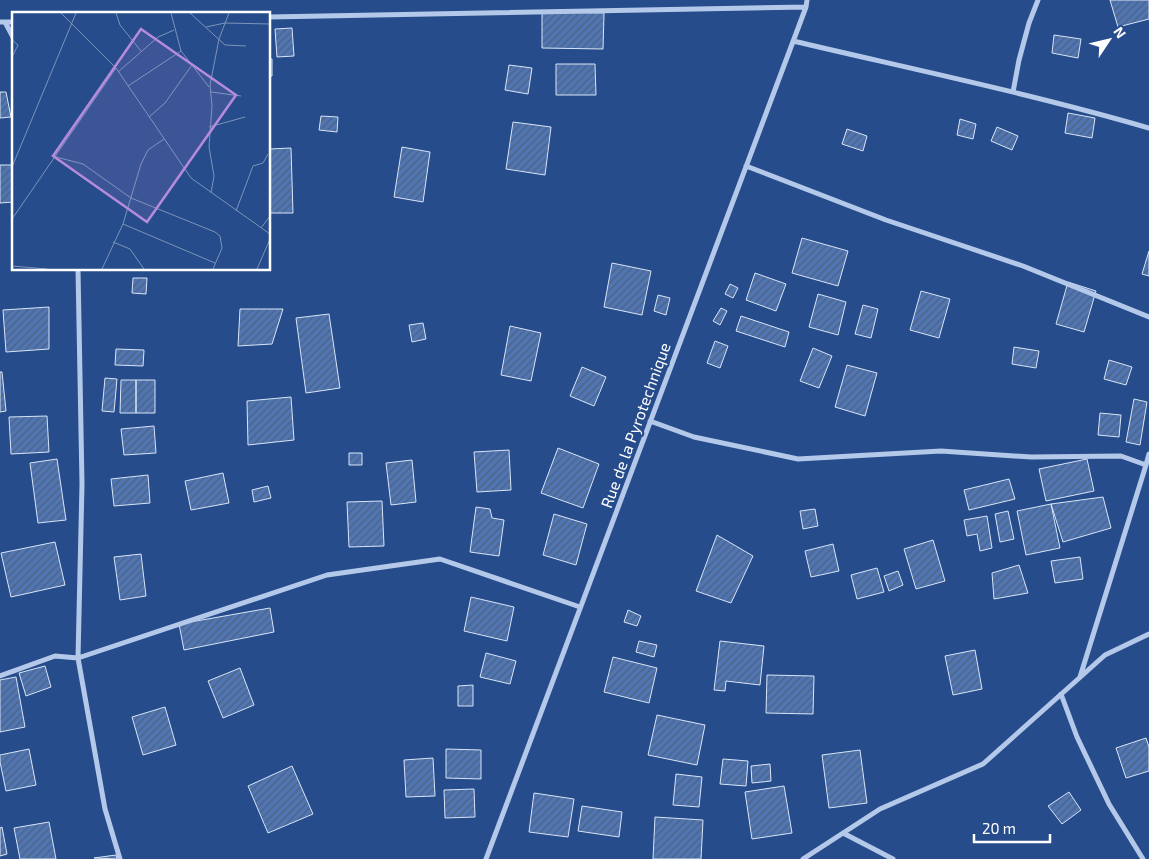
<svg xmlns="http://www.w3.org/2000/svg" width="1149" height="859" viewBox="0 0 1149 859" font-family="'Exo 2',sans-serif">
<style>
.building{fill:url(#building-hatch);stroke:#d8e5f7}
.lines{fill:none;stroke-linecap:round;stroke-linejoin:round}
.street{stroke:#b4c9ea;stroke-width:5}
.labels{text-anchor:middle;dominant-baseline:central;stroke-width:4.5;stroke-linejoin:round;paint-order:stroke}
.street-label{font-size:16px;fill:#fff;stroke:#264c8b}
.inset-road{fill:none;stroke:#7d94b9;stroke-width:1}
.view{fill:#b68bdc;fill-opacity:0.15;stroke:#b68bdc;stroke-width:2.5}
.inset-edge{fill:none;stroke:#fff;stroke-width:2.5}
</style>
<defs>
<pattern id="building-hatch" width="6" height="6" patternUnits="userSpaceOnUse" patternTransform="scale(1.25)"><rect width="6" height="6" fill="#4f75b2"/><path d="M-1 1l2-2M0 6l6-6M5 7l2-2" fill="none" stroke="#4e607f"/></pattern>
</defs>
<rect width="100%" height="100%" fill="#264c8b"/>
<path class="building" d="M 1110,0 L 1149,0 L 1149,19 L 1118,27 Z
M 542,12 L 604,13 L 603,49 L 542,48 Z
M 292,28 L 294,56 L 277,57 L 275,29 Z
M 1054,35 L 1081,39 L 1078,58 L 1052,53 Z
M 269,59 L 272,59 L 272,76 L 269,76 Z
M 556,64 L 595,64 L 596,95 L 556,95 Z
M 509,65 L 532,68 L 528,94 L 505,90 Z
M 0,92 L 6,92 L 11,117 L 0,118 Z
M 1068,113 L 1095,118 L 1092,138 L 1065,133 Z
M 321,116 L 338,117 L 337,132 L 319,130 Z
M 960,119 L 976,124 L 973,139 L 957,135 Z
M 513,122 L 551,127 L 545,175 L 506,169 Z
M 997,127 L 1018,136 L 1012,150 L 991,141 Z
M 847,129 L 867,136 L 863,151 L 842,144 Z
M 402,147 L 430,152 L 423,202 L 394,197 Z
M 291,148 L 293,213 L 269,213 L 269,149 Z
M 0,165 L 14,165 L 14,202 L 0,203 Z
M 802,238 L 848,251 L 838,286 L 792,273 Z
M 1149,251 L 1149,276 L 1142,274 Z
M 612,263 L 651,271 L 642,315 L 604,307 Z
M 755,273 L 786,284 L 776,311 L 746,300 Z
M 133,278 L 147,278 L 146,294 L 132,293 Z
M 1068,282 L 1096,291 L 1084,332 L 1056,324 Z
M 730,284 L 738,288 L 733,298 L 725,294 Z
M 921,291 L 950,299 L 939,338 L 910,330 Z
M 818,294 L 846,302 L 838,335 L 809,327 Z
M 658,295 L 670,298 L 666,315 L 654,311 Z
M 863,305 L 878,309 L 871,338 L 855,334 Z
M 49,307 L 49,349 L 6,352 L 3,310 Z
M 721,308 L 727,311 L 720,325 L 713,321 Z
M 240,309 L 283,309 L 272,344 L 238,346 Z
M 329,314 L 340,388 L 306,393 L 296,318 Z
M 741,316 L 789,332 L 785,347 L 736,331 Z
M 423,323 L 426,339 L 412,342 L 409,325 Z
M 510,326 L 541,333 L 531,381 L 501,375 Z
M 715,341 L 728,346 L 720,368 L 707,363 Z
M 1014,347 L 1039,351 L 1036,368 L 1012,364 Z
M 813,348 L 832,356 L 819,388 L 800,381 Z
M 116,349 L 144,350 L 143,366 L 115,365 Z
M 1109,360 L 1132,367 L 1126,385 L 1104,379 Z
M 847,365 L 877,373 L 865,416 L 835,407 Z
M 582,367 L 606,377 L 594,406 L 570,396 Z
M 0,372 L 2,372 L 6,411 L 0,412 Z
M 105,378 L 117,379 L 114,412 L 102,411 Z
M 121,380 L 136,380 L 136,413 L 120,413 Z
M 136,380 L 155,380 L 155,413 L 136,413 Z
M 291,397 L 294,440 L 248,445 L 247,401 Z
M 1134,399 L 1147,402 L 1140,445 L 1126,442 Z
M 1100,413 L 1121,415 L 1119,437 L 1098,435 Z
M 47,416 L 49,452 L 11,454 L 9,417 Z
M 154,426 L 156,453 L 124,455 L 121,429 Z
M 558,448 L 599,464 L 583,508 L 541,493 Z
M 509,450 L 511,490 L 477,492 L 474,452 Z
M 349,453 L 362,453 L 362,465 L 349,465 Z
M 57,459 L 66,520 L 38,523 L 30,463 Z
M 1087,459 L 1094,491 L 1046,501 L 1039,469 Z
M 412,460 L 416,502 L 391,505 L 386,463 Z
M 223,473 L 229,503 L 191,510 L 185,481 Z
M 148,475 L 150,503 L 114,506 L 111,479 Z
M 1009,479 L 1015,499 L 969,510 L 964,490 Z
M 268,486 L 271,498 L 254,502 L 252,490 Z
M 1103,497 L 1111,528 L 1063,542 L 1051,504 Z
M 382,501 L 384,546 L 349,547 L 347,502 Z
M 1051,504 L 1060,548 L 1026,555 L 1017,511 Z
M 476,507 L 490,509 L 492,518 L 504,520 L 499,556 L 470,552 Z
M 815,509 L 818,526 L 803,529 L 800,511 Z
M 1008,511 L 1014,539 L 1000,542 L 995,514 Z
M 554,514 L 587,524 L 576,565 L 543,555 Z
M 987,516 L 992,548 L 980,551 L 977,534 L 967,536 L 964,520 Z
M 717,535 L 753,556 L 731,603 L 696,591 Z
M 933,540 L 945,581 L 916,589 L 904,549 Z
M 55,542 L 65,585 L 11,597 L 1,553 Z
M 833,544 L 839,571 L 811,577 L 805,551 Z
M 141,554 L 146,596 L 120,600 L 114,557 Z
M 1080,557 L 1083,579 L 1055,583 L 1051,561 Z
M 1019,565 L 1028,593 L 994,599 L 992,573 Z
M 877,568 L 884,592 L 857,599 L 851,575 Z
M 898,571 L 903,585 L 889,591 L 884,576 Z
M 471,597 L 514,607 L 507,641 L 464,631 Z
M 270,608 L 274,632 L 184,650 L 179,624 Z
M 628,610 L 641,616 L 637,626 L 624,622 Z
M 639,641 L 657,645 L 654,657 L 636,652 Z
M 720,641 L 764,646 L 760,685 L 726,681 L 725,691 L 714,690 Z
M 975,650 L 982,689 L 953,695 L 945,656 Z
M 486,653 L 516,661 L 510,684 L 480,677 Z
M 613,657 L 657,668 L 649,703 L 604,692 Z
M 45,666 L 51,687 L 26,696 L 19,673 Z
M 240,668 L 254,705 L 223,718 L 208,681 Z
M 767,675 L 814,676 L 813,714 L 766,713 Z
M 16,677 L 25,727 L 0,732 L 0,680 Z
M 473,685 L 473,706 L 458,706 L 458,686 Z
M 165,707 L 176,745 L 143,755 L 132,717 Z
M 657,715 L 705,725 L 697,765 L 648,755 Z
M 1146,738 L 1149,747 L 1149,771 L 1126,778 L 1116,748 Z
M 29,749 L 36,785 L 6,791 L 0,762 L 0,755 Z
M 446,749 L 481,750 L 481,779 L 446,778 Z
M 860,750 L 867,803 L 829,808 L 822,755 Z
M 433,758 L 435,796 L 406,797 L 404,760 Z
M 723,759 L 748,761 L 746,786 L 720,784 Z
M 770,764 L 771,781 L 752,783 L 751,766 Z
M 292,766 L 313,814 L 268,833 L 248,786 Z
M 676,774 L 702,777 L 699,807 L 673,805 Z
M 784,786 L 792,833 L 752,839 L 745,792 Z
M 474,789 L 475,817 L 445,818 L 444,790 Z
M 1069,792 L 1081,810 L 1062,824 L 1048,806 Z
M 534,793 L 574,799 L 568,837 L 529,832 Z
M 582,806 L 622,812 L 619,837 L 578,831 Z
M 655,817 L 703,820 L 701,859 L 653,859 Z
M 49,822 L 56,859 L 20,859 L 14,828 Z
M 2,827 L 7,854 L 0,856 L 0,828 Z
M 116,855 L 117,859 L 94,858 Z"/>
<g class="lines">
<path class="street" d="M 269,17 L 806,7
M 0,22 L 14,22
M 5,22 L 14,39
M 793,41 C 912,69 1032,94 1149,128
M 1013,92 L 1019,60 L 1029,23 L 1038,0
M 746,166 L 886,220 L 1023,266 L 1149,317
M 78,269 L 82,484 L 78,658 L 105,809 L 120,859
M 650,421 L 694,437 L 798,459 L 941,451 L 1031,457 L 1121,456 L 1146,465 L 1080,677
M 1146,465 L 1149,454
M 0,676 L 55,656 L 78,658 L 327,575 L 440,559 L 580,607
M 1061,694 L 1077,737 L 1109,804 L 1143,859
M 843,833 L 893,859
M 486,859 L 806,7 L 807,0
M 803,859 L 880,809 L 983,764 L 1105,655 L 1149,634"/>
</g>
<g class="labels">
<g class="street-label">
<text transform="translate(635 425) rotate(-70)">Rue de la Pyrotechnique</text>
</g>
</g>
<g transform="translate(12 12)">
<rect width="258" height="258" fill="#264c8b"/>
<path class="inset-road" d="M 49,1 L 104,56 L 179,166 L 258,222M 104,1 L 108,13 L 129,39M 159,1 L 169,39 L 180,53M 178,1 L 213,33 L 234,34M 194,15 L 213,11 L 258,12M 0,28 L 6,33 L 0,45M 106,60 L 146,25 L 162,18M 116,74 L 169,39M 199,80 L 229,84M 137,105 L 153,91 L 180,53 L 197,75M 197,115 L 233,105M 44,145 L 71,152 L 119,186 L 203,220 L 208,224 L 210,236 L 201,257M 0,155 L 64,1M 199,181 L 202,164 L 197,135 L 200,94 L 198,73 L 207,27 L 217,1M 224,199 L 241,154 L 251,151 L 256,142M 0,207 L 104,56M 111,212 L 203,251M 249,216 L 258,204M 101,230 L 118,237 L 132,257M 0,254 L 35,257M 90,257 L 111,212 L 129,152 L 136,138 L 152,127M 245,257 L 258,227"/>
<path class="view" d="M 129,17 L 224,83 L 135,210 L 41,144 Z"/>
<rect width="258" height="258" class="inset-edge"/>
</g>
<g transform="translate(1109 40) rotate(55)" stroke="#264c8b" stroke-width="4" paint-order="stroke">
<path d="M0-4L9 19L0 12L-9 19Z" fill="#ffffff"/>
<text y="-8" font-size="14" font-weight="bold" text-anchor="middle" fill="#ffffff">N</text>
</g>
<path d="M974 834v8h76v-8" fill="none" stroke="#ffffff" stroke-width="2.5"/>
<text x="982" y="834" font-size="15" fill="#ffffff" stroke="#264c8b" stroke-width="4" paint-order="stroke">20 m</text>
</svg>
